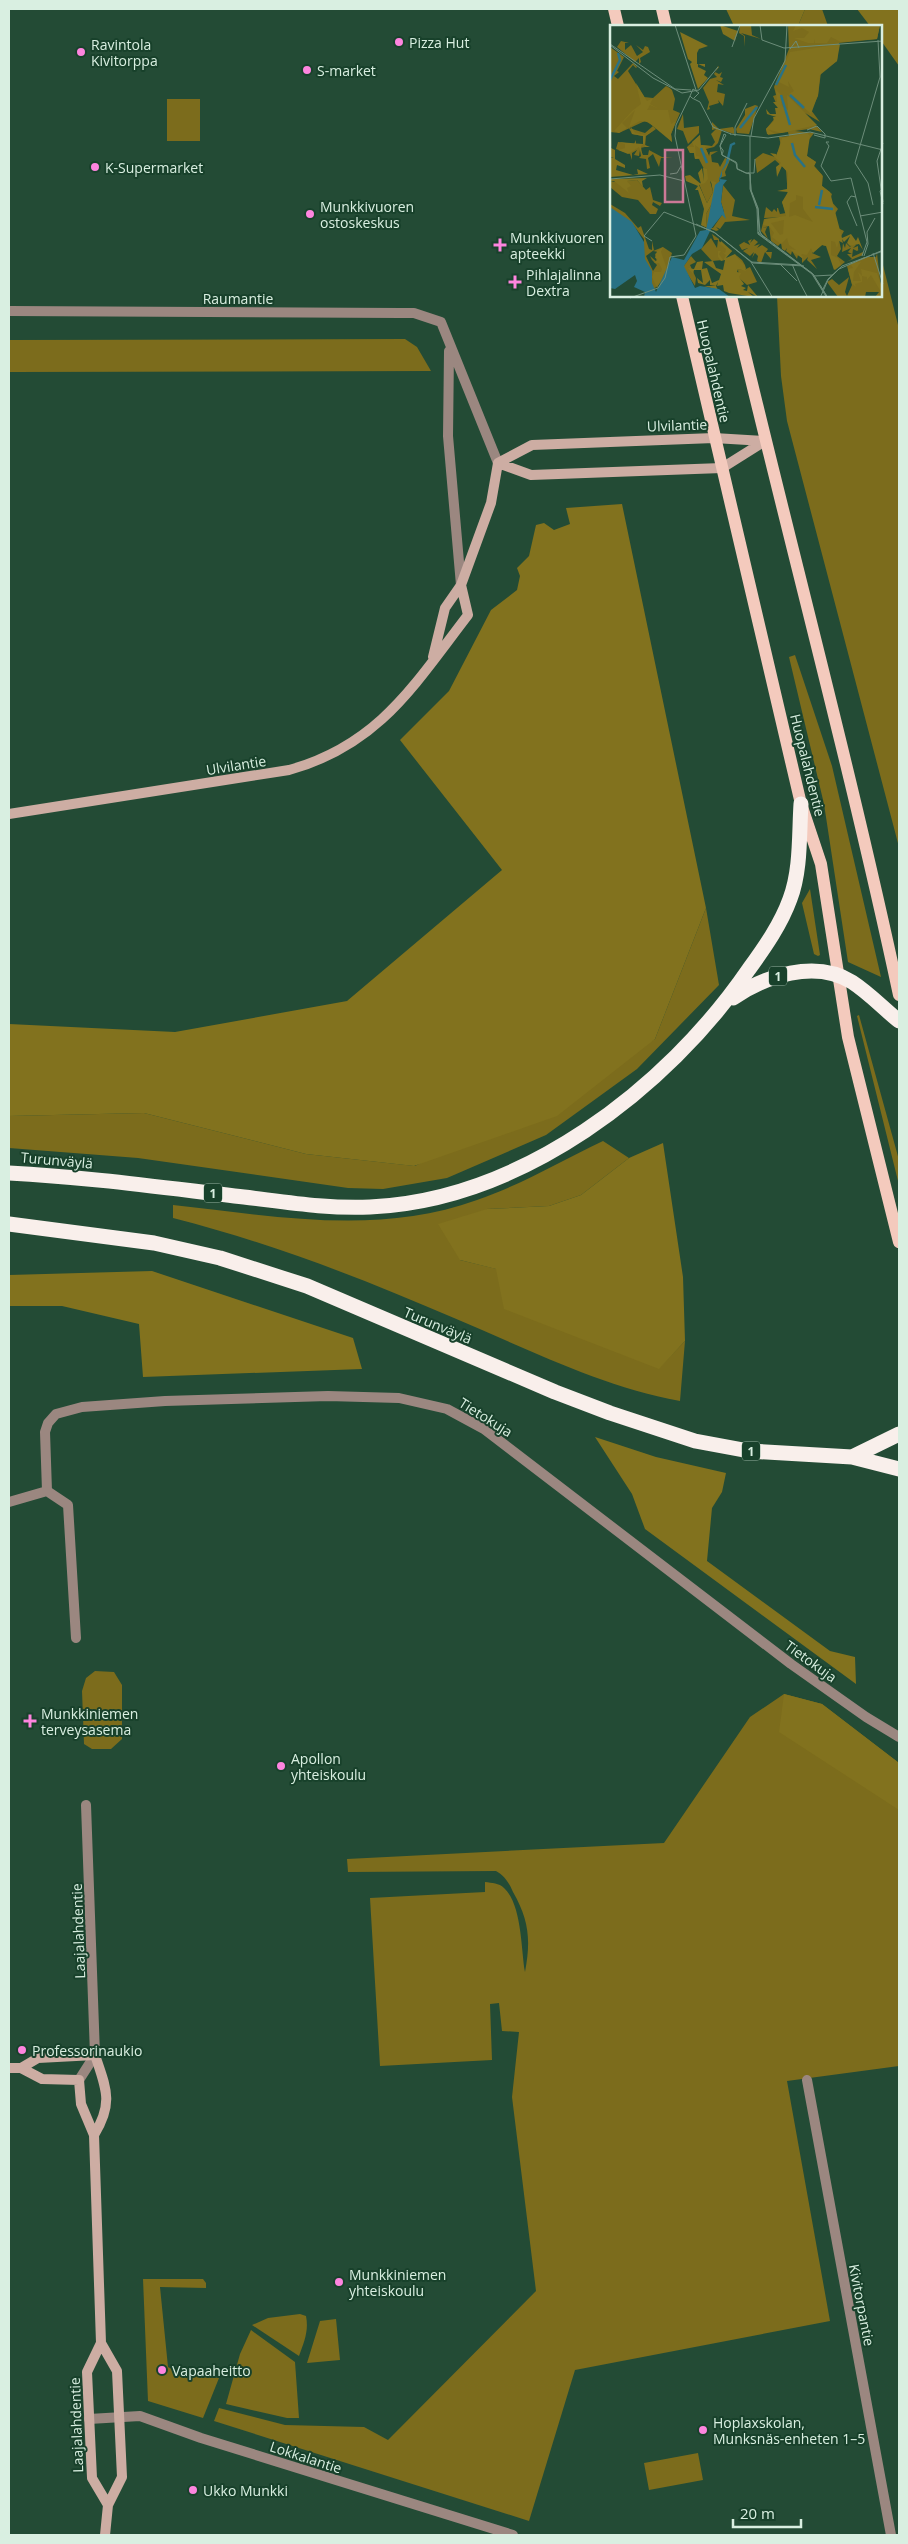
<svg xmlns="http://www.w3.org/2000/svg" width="908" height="2544" viewBox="0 0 908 2544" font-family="'Open Sans',sans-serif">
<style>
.green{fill:#7c6c1c}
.forest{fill:#82721e}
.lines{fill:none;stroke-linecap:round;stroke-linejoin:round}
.street{stroke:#9b8780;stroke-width:10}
.secondary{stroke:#cdada3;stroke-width:10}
.primary{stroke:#f4cabd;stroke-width:12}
.highway{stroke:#f9efeb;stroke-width:15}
.poi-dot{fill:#fe85df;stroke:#18412b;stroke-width:2}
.labels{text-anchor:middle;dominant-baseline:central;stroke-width:4;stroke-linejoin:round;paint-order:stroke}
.shield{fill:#18412b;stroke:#9fbbaa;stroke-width:1}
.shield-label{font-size:12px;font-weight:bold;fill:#d9efe1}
.poi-label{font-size:14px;fill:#d9efe1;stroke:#18412b;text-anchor:start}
.street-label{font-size:14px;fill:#d9efe1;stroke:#18412b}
.inset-river{fill:none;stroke:#297285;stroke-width:2.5}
.inset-road{fill:none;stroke:#6c8d7a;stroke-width:1}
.view{fill:#cc7997;fill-opacity:0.15;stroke:#cc7997;stroke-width:2.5}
.inset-edge{fill:none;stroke:#d9efe1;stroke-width:2.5}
</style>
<rect width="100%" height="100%" fill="#234b35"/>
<path class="green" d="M 805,9 L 822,9 L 828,26 L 798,26 Z
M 167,99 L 200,99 L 200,141 L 167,141 Z
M 882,261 L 899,329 L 899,847 L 787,421 L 781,376 L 777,296 L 882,296 Z
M 405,339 L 417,347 L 431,371 L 9,372 L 9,340 Z
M 795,655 L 832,766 L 881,977 L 848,962 L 824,804 L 789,657 Z
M 810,889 L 820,955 L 818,956 L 814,954 L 802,903 Z
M 706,908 L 719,985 L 637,1069 L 546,1135 L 447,1178 L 383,1189 L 348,1188 L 138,1158 L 9,1148 L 9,1116 L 144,1113 L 306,1154 L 415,1166 L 655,1039 Z
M 859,1015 L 899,1160 L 899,1185 L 857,1016 Z
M 603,1141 L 629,1158 L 581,1195 L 549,1206 L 487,1209 L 460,1260 L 497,1269 L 659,1368 L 685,1341 L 680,1401 C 600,1386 528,1349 454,1318 C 361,1278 271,1243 173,1218 L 173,1205 C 275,1216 378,1236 477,1200 C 521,1185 561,1161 603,1141 Z
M 95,1671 L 114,1672 L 122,1685 L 122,1739 L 111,1749 L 92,1749 L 84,1744 L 82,1691 L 86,1678 Z
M 784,1694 L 822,1704 L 899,1763 L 899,2066 L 787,2081 L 830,2321 L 575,2370 L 529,2521 L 214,2421 L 219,2408 L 285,2425 L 364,2427 L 388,2440 L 536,2291 L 512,2097 L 519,2032 L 502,2031 L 499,2003 L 490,2004 L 492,2060 L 380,2066 L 370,1898 L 485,1892 L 485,1882 C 492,1883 499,1883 504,1888 C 522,1905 521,1949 525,1972 C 531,1940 529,1920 513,1892 C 509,1883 505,1876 496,1871 L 348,1872 L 347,1859 L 664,1843 L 750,1717 Z
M 143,2279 L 203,2279 L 206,2283 L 206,2288 L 160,2287 L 168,2367 L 181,2374 L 219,2378 L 203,2418 L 148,2401 Z
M 300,2314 L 306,2316 C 309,2331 304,2342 299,2356 L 252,2325 L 268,2318 Z
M 336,2319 L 340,2360 L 307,2363 L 320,2321 Z
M 251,2330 L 295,2362 L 299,2418 L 287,2418 L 226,2404 L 240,2354 Z
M 698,2453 L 703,2480 L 649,2490 L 644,2463 Z"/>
<path class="forest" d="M 726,9 L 805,9 L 798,26 L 734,26 Z
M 857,9 L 899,9 L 899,66 L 882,42 L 882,26 L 870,26 Z
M 622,504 L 706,908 L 655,1039 L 557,1116 L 414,1166 L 306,1154 L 144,1113 L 9,1116 L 9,1024 L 175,1032 L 347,1001 L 502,870 L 400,740 L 449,691 L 491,610 L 517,590 L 520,576 L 517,568 L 529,556 L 536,525 L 544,523 L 554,530 L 570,524 L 566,508 Z
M 663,1143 L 683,1277 L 685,1341 L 659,1369 L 504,1309 L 496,1269 L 460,1260 L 438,1224 L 487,1209 L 549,1206 L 581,1195 L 629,1158 Z
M 152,1271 L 353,1338 L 362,1369 L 143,1377 L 139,1324 L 62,1306 L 9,1306 L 9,1275 Z
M 595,1437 L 656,1457 L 726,1473 L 722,1492 L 712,1508 L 707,1561 L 830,1651 L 855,1657 L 856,1684 L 645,1529 L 632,1494 Z
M 784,1694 L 822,1704 L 899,1763 L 899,1810 L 779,1732 Z"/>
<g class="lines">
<path class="street" d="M 9,311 L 401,313 L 414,313 L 441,322 L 498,463
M 449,351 L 448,436 L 461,585
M 47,1491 L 45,1432 L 48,1423 L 56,1414 L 82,1407 L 165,1401 L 328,1396 L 399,1398 L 447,1409 L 484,1429 L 791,1664 L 866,1717 L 899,1737
M 47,1491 L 68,1505 L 76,1638
M 9,1502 L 47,1491
M 79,2080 L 95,2055 L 86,1805
M 807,2080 L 891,2535
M 89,2419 L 140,2416 L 201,2438 L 513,2535"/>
<path class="secondary" d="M 498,463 L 531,475 L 722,468 L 765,441
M 498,463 L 532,445 L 714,438 L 765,441
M 433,657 L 445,608 L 461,585 L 491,503 L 498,463
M 9,814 L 289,770 C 379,745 414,685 468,615 L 461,585
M 9,2068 L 21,2068 L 42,2079 L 79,2080 L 81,2104 L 94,2135 L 101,2343 L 117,2371 L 122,2477 L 108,2505 L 105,2535
M 21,2068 L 38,2058 L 95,2055 C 106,2088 114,2103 94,2135
M 101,2343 L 87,2372 L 92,2478 L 108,2505"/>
<path class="primary" d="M 614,9 L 618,26
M 662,9 L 666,26
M 682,296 L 801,804 L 821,864 L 848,1037 L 899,1242
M 731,296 C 786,530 849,761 899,995"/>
<path class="highway" d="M 733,998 C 765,976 815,959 852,982 C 869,993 884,1009 899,1021
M 9,1173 C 87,1177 166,1188 244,1197 C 286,1202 328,1209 370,1207 C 521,1200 666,1090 749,969 C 765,947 781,924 790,899 C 801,870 799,835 801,804
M 9,1224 L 154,1243 L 220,1258 L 307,1286 L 555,1392 L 610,1413 L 695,1441 L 749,1451 L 852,1457 L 899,1469
M 852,1457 L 899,1434"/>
</g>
<g class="poi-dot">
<circle cx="399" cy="42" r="5"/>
<circle cx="81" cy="52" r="5"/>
<circle cx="307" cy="70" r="5"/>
<circle cx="95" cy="167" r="5"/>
<circle cx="310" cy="214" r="5"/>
<path d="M497.5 237.5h5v5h5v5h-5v5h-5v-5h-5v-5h5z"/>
<path d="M512.5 274.5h5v5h5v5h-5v5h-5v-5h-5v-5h5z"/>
<path d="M27.5 1713.5h5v5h5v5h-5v5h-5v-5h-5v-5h5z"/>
<circle cx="281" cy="1766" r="5"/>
<circle cx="22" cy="2050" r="5"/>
<circle cx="339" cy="2282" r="5"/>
<circle cx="162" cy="2370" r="5"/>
<circle cx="703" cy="2430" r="5"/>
<circle cx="193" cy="2490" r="5"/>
</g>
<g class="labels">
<g class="shield">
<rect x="769" y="966.5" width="18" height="19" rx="4"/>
<rect x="204" y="1183.5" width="18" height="19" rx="4"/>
<rect x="742" y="1441.5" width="18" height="19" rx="4"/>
</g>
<g class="shield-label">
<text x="778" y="976">1</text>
<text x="213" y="1193">1</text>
<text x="751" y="1451">1</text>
</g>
<g class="poi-label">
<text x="409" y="42">Pizza Hut</text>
<text x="91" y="44">Ravintola<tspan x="91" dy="16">Kivitorppa</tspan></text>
<text x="317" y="70">S-market</text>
<text x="105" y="167">K-Supermarket</text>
<text x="320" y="206">Munkkivuoren<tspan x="320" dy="16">ostoskeskus</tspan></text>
<text x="510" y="237">Munkkivuoren<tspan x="510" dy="16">apteekki</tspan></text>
<text x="526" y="274">Pihlajalinna<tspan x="526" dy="16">Dextra</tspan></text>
<text x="41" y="1713">Munkkiniemen<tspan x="41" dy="16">terveysasema</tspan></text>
<text x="291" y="1758">Apollon<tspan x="291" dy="16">yhteiskoulu</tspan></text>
<text x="32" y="2050">Professorinaukio</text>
<text x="349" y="2274">Munkkiniemen<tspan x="349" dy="16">yhteiskoulu</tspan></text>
<text x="172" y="2370">Vapaaheitto</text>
<text x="713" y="2422">Hoplaxskolan,<tspan x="713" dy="16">Munksnäs-enheten 1–5</tspan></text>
<text x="203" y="2490">Ukko Munkki</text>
</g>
<g class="street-label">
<text x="238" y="298">Raumantie</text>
<text transform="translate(714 371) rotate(77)">Huopalahdentie</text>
<text transform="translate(677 425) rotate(-2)">Ulvilantie</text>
<text transform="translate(236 765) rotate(-9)">Ulvilantie</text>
<text transform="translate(808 765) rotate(76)">Huopalahdentie</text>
<text transform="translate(57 1160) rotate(5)">Turunväylä</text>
<text transform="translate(438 1325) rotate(23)">Turunväylä</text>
<text transform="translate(486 1417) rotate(32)">Tietokuja</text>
<text transform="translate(811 1661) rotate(36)">Tietokuja</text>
<text transform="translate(78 1931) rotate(-92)">Laajalahdentie</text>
<text transform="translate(862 2305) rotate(79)">Kivitorpantie</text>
<text transform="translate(76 2425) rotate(-92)">Laajalahdentie</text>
<text transform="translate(306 2457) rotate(18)">Lokkalantie</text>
</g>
</g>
<g transform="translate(610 25)">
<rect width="272" height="272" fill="#234b35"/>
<path d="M 130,0 L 141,0 L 142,10 L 151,14 L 131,8 L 135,11 L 134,22 L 134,11 L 129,8 ZM 178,0 L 270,0 L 267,14 L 229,18 L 227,36 L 211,47 L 208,71 L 201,85 L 210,97 L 195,88 L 212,107 L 199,104 L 185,106 L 204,108 L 198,116 L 197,131 L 206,137 L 204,141 L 213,151 L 212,161 L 222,169 L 228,167 L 222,169 L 220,175 L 228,184 L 224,190 L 228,203 L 234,206 L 229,215 L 231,224 L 227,231 L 235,237 L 225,245 L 217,221 L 212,220 L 202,228 L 211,232 L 201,235 L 207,244 L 197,235 L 198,232 L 192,238 L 192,233 L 188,230 L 187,234 L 182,226 L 181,230 L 176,226 L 177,223 L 175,226 L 172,224 L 171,218 L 168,221 L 161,216 L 159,201 L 152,203 L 157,202 L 155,207 L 158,214 L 151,206 L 154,194 L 176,192 L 154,193 L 156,182 L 162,187 L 164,184 L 167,187 L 167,183 L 168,183 L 170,189 L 176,188 L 172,177 L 178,172 L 176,145 L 165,135 L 147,148 L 145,134 L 153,128 L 165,132 L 171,121 L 169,112 L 179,111 L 178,107 L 158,110 L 156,104 L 166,92 L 168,83 L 163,71 L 166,70 L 164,62 L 179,24 ZM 11,16 L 19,18 L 15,18 L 15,25 L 21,20 L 27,31 L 33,27 L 26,20 L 33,25 L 35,21 L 38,22 L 40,27 L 30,33 L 31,37 L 29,39 L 29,33 L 25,37 L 7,22 ZM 0,22 L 14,32 L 7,46 L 9,47 L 4,51 L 8,54 L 23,38 L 27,42 L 26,43 L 23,40 L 18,46 L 34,72 L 43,73 L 56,61 L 59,63 L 55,59 L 62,65 L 65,74 L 63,85 L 70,88 L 61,109 L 62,117 L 51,105 L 35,96 L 9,108 L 0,107 ZM 108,41 L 109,42 L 105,47 L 109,49 L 112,47 L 110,52 L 113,53 L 111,57 L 106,55 L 114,60 L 108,59 L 107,67 L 115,69 L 113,81 L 108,75 L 109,78 L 99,81 L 100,84 L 97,85 L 99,77 L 93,63 L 100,54 L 107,52 L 104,49 ZM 145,80 L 148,81 L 139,109 L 127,108 L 126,104 L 135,90 L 135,84 ZM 73,89 L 74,103 L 89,101 L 89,108 L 78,119 L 73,106 L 67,104 ZM 102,97 L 109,104 L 123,102 L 124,104 L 124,109 L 112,105 L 108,118 L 104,122 L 96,124 L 99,131 L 100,127 L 108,126 L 101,130 L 102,137 L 108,138 L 110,142 L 115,133 L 120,135 L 115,147 L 116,151 L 109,153 L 110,158 L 105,160 L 108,177 L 97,203 L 96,189 L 104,175 L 105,162 L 100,156 L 103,167 L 97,178 L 89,159 L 95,156 L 96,148 L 89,134 L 85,134 L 84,128 L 80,128 L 77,122 L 90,110 L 91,120 L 102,121 L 105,117 L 101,109 L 106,104 L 102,105 ZM 43,101 L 46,104 L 36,111 L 35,122 L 30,123 L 33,130 L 38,130 L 39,125 L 52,132 L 63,133 L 51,133 L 49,142 L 43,129 L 38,133 L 40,143 L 37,144 L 36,134 L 29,133 L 31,131 L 30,125 L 29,131 L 24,130 L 27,125 L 22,128 L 22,135 L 20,129 L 6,124 L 8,117 L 24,119 L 26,115 L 26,119 L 33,119 L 33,111 L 22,109 L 19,103 L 35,108 ZM 27,155 L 36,165 L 40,162 L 43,175 L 52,178 L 50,181 L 43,177 L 42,180 L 48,184 L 46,189 L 40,189 L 28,175 L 12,172 L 0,162 L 0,157 ZM 113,160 L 125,175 L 122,191 L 140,195 L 115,197 L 110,204 L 106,202 L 109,205 L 106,206 L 99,203 L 103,203 L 114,187 L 111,177 ZM 0,179 L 15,188 L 28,203 L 31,201 L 39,224 L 42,225 L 42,216 L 44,225 L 36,231 L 43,246 L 47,240 L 42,235 L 40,231 L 47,237 L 45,229 L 48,227 L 43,226 L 53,222 L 62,228 L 55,253 L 44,264 L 37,251 L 39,244 L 34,233 L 34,214 L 21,197 L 0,184 ZM 102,209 L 109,214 L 109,216 L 122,226 L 113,235 L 102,236 L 91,224 L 101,213 L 107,223 L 108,215 L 104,215 ZM 142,214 L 140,218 L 144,214 L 148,217 L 144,221 L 150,219 L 147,223 L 152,220 L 158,224 L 156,227 L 162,227 L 161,234 L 155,227 L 151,238 L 147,236 L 148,231 L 145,228 L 142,233 L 144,227 L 140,231 L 133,226 L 138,223 L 132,225 L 129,220 L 137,215 L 134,217 L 140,220 L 138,216 ZM 233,218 L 235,223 L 236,218 L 240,222 L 243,218 L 246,220 L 243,223 L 248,221 L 248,225 L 250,224 L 247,226 L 243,224 L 242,232 L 253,227 L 253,230 L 236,237 L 242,234 L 237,229 L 242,229 L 238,227 L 241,223 L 232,227 ZM 267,228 L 272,272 L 265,272 L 269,267 L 256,267 L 255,272 L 228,272 L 217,257 L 222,254 L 229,260 L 239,252 L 235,267 L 237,271 L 242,260 L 237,241 L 254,232 L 266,232 ZM 126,230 L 132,235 L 135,240 L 136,244 L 140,242 L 147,257 L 137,260 L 129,253 L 128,244 L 136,245 ZM 81,231 L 86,237 L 80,240 L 86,253 L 85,261 L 73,242 Z" fill="#7c6c1c"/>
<path d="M 110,0 L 128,6 L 125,16 L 113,9 ZM 186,0 L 270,0 L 267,14 L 231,17 L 221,12 L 217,18 L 205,18 L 204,14 L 204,18 L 198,18 L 184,13 L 194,13 L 199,7 L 192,3 L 183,6 ZM 70,7 L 98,21 L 89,24 L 87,28 L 87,39 L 95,39 L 95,42 L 88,39 L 88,42 L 96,46 L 94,50 L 98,53 L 88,64 L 80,39 L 82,37 L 78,34 ZM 230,19 L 227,36 L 210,50 L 208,70 L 201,89 L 179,69 L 184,66 L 178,56 L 179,62 L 167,56 L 180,27 ZM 26,58 L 37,76 L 43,73 L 40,79 L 49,84 L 40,80 L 37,85 L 58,85 L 61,99 L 66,96 L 61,109 L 62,117 L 38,97 L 30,96 L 19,102 L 25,85 L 12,98 L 17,103 L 9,108 L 4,106 L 22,86 L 31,79 ZM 166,65 L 171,70 L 172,81 L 178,85 L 177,70 L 207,100 L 171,108 L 157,104 L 165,109 L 157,109 L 156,104 L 164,96 L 163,92 L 166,92 L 157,89 L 156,84 L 160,89 L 166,89 L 165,83 L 168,83 L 163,77 L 167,77 ZM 21,102 L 25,108 L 35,110 L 46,104 L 35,111 L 35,120 L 40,122 L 35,122 L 35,118 L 31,121 L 32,130 L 29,122 L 18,129 L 8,125 L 15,123 L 15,119 L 8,117 L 33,119 L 33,111 L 22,109 ZM 2,108 L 1,123 L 5,125 L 5,134 L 15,140 L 15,143 L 7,140 L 6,145 L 23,150 L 28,149 L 27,144 L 38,149 L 0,152 L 0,133 L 4,133 L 0,132 ZM 197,108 L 200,111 L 197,131 L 206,137 L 204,141 L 212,150 L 212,161 L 220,167 L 232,213 L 241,209 L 246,216 L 248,212 L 253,225 L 249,219 L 240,221 L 237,218 L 240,211 L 234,217 L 232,214 L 233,218 L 229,216 L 227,223 L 225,217 L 221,216 L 221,230 L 228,233 L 231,240 L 224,245 L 216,221 L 212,220 L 203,228 L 201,223 L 197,230 L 192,229 L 191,230 L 193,232 L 192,233 L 179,224 L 186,225 L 179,220 L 177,213 L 171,219 L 162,212 L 164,208 L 159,201 L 153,200 L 155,194 L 176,191 L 172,177 L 178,167 L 167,166 L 177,164 L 178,148 L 172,141 L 167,152 L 166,142 L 171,138 L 160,128 L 166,129 L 166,132 L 172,113 ZM 186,170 L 193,172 L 193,184 L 203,197 L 185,190 L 179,192 L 180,178 L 186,175 ZM 174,195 L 173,209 L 170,210 L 161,198 ZM 90,110 L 90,120 L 101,121 L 95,122 L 99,131 L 85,120 L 86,131 L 91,132 L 85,134 L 84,128 L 80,128 L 77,122 L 84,122 L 82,117 ZM 92,143 L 94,156 L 93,143 L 97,144 L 98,154 L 95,158 L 89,160 L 97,178 L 103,167 L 101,156 L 106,157 L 104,175 L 96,189 L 97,203 L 91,200 L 94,184 L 88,165 L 85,165 L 88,161 L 76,156 L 75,151 L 80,150 L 91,159 L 88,148 ZM 37,153 L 32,156 L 33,162 L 27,155 L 17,156 L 21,161 L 17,163 L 19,168 L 4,156 L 0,157 L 0,154 ZM 111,216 L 122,226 L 116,233 L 125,229 L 135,241 L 136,246 L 128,244 L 127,247 L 131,248 L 129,252 L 134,259 L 131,261 L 136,263 L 133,265 L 137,266 L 138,260 L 148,272 L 138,267 L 144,272 L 119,268 L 114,266 L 113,260 L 107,261 L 108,257 L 106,261 L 108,265 L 94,261 L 106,261 L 100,260 L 100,255 L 95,260 L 88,258 L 87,253 L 93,258 L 91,245 L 84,245 L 83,249 L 78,243 L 84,244 L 87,237 L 93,236 L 92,244 L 97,243 L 102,258 L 109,255 L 111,249 L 94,237 L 103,236 L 106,243 L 113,245 L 115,235 L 111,236 L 108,232 L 108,226 L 111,226 L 109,229 L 113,235 L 116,230 L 111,226 L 115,228 L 116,224 L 110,219 ZM 53,222 L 51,227 L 57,244 L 47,263 L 42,252 L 44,247 L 51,247 L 52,244 L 49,238 L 44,238 L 48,234 L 45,233 L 47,226 ZM 251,237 L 244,247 L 243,256 L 251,256 L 248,247 L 252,251 L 251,244 L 267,248 L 272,262 L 271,267 L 261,250 L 257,255 L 257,252 L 252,251 L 252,257 L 245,259 L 246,262 L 242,259 L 238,244 L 243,243 L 240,238 Z" fill="#82721e" fill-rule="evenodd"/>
<path d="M 118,134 L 118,138 L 112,146 L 112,151 L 110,154 L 117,155 L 113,160 L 111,177 L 116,194 L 112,190 L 101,204 L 92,223 L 82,229 L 74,241 L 85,263 L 90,261 L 109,264 L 120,272 L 34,272 L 35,267 L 24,262 L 27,256 L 25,250 L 5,264 L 0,263 L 0,182 L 22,197 L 34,217 L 35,234 L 42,246 L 42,258 L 46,267 L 62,232 L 74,235 L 90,206 L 96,205 L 105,160 L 110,156 L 109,154 L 112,145 Z" fill="#297285"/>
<path class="inset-river" d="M 0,55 L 10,35 L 8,28M 166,60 L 176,40M 171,70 L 180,100M 180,70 L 194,83M 130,103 L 147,82M 182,118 L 185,130 L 195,142M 91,123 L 97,138M 117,138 L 121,120 L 125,118M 209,180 L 212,165M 205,182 L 223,184"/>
<path class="inset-road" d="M 65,0 L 86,65M 150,0 L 152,15 L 174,23 L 273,16M 0,19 L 65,64 L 81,65M 0,20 L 43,53 L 72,68 L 89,65 L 108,42M 122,22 L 130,0M 180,24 L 186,16 L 189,23M 84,73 L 89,68 L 83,64 L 80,71 L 82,73 L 90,77 L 103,102 L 121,109M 197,105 L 207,101 L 215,109 L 215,113 L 204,110M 120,109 L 158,113 L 200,107 L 273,125M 125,111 L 125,102 L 137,78M 140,111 L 140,164 L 147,184 L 148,209 L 202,249 L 217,273M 141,111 L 144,93 L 175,36 L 177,0M 219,117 L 216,117 L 219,121 L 211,141 L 221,156 L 241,153 L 257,217 L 252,231M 273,118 L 267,136 L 273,177M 138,148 L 144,148 L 145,134M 60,149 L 67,148 L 71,141M 0,154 L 50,150 L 74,156M 273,164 L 270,166 L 273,179M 246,172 L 241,171 L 237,177 L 247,201M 263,180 L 258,158 L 245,138 L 270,52 L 268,15M 250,191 L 273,187M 86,199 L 105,208 L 141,237 L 163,273M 150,207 L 148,183 L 141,165 L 140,149 L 139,148 L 136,148 L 128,144 L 127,143 L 127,139 L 126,137 L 112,130 L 112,129 L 113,127 L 113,125 L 112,124 L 110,121 L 116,110 L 114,109 L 110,121 L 112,130 L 126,138 L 127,143 L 127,144 L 136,148 L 140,149 L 141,166 L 148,184 L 149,205 L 150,207 L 152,210 L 155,213M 42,216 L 34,211 L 54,187 L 104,207 L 143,238 L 194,241M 263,228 L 273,259M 254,231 L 258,219 L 257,207 L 265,193M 141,237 L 191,240M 170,239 L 187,256M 182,239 L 190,258M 204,251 L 223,250M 190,258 L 198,273M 213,264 L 218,254 L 232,241 L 273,226M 20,273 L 48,263 L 55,253 L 60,232 L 74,230 L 86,211 L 65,111 L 66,100 L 80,71M 210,273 L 218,255 L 229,244 L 273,225M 218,273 L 203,249 L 149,209 L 148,207 L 203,249 L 218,273"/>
<path class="view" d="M 55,125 L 73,125 L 73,177 L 55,177 Z"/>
<rect width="272" height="272" class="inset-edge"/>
</g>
<rect width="908" height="2544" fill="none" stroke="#d9efe1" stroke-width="20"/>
<path d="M733 2519v8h68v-8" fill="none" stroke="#d9efe1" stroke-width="2.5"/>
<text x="740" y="2519" font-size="15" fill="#d9efe1" stroke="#18412b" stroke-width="4" paint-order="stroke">20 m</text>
</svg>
